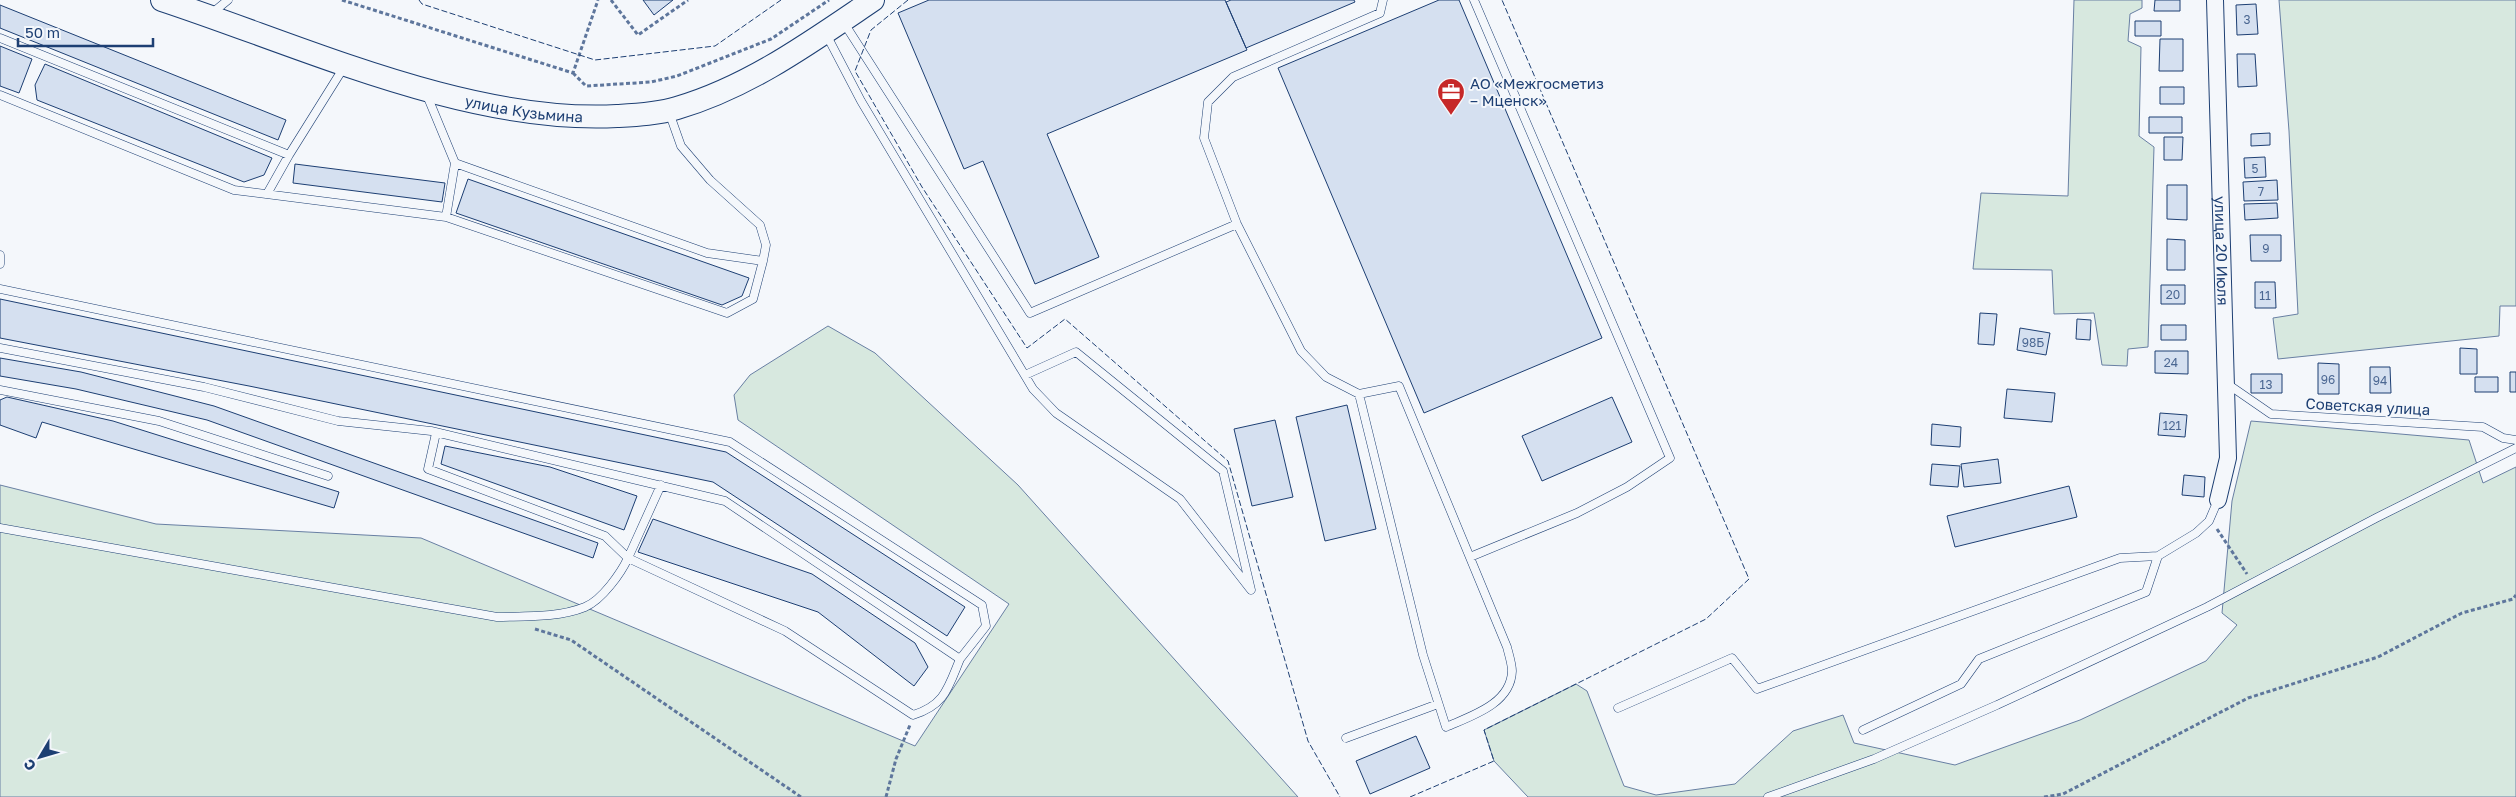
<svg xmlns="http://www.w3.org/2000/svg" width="2516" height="797" viewBox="0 0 2516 797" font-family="'Golos Text',sans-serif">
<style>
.green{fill:#d7e8df;stroke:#687fa3}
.building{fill:#d5e0f0;stroke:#1d3f73}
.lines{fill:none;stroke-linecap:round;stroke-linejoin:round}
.lane-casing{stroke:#1d3f73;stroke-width:9}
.street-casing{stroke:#1d3f73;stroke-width:18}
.secondary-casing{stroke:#1d3f73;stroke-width:24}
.path{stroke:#5e769c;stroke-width:3;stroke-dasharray:4 2.5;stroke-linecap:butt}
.lane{stroke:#f4f7fb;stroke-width:8}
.street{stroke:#f4f7fb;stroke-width:16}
.secondary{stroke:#f4f7fb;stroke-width:22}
.fence{stroke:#1d3f73;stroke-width:1;stroke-dasharray:6 2.5;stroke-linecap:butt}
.labels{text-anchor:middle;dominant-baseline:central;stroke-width:4;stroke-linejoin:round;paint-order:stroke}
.number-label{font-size:12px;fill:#4b6792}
.poi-label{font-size:15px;fill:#1d3f73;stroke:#f4f7fb;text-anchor:start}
.street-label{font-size:15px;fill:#1d3f73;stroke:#f4f7fb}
</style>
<rect width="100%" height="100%" fill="#f4f7fb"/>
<path class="green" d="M 2074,0 L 2142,0 L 2142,8 L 2130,14 L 2128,41 L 2141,47 L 2139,136 L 2154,147 L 2148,347 L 2128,349 L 2127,366 L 2102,365 L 2094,313 L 2054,314 L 2052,270 L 1973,269 L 1981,193 L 2068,196 Z
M 2279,0 L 2516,0 L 2516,306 L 2500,306 L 2499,336 L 2278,359 L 2273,318 L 2298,314 L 2289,131 Z
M 828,326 L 875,353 L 1018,485 L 1298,797 L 0,797 L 0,485 L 156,524 L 421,538 L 915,746 L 1009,604 L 738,420 L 734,395 L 750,375 Z
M 2251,421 L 2469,440 L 2483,483 L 2516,467 L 2516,797 L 1528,797 L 1494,761 L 1484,730 L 1576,684 L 1587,691 L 1624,786 L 1656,795 L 1735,784 L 1793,731 L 1843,715 L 1854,743 L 1955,765 L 2080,720 L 2206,661 L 2237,625 L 2222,613 L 2232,501 Z"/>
<path class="building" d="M 643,0 L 673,0 L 654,15 Z
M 929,0 L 1225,0 L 1247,50 L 1047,134 L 1099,257 L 1035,284 L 983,161 L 964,169 L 898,13 Z
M 1231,0 L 1354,0 L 1355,2 L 1246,48 L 1226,2 Z
M 1439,0 L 1459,0 L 1602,338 L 1424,413 L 1278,68 Z
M 2155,0 L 2180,0 L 2180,11 L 2154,11 Z
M 2256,4 L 2258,34 L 2237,35 L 2236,5 Z
M 0,5 L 286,120 L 278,140 L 0,28 Z
M 2135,21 L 2161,21 L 2161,36 L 2135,36 Z
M 2160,39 L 2183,39 L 2183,71 L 2159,71 Z
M 0,46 L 32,59 L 19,93 L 0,86 Z
M 2237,54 L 2255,54 L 2257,86 L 2238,87 Z
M 45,64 L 272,158 L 264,175 L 244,182 L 37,100 L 35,85 Z
M 2160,87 L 2184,87 L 2184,104 L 2160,104 Z
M 2149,117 L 2182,117 L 2182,133 L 2149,133 Z
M 2270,133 L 2270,145 L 2251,146 L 2251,134 Z
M 2164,137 L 2183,137 L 2182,160 L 2164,160 Z
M 2265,157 L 2266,177 L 2245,178 L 2244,158 Z
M 295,164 L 445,183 L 442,202 L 293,183 Z
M 468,179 L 749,278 L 742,296 L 722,305 L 456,213 Z
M 2277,180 L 2278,200 L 2244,201 L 2243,182 Z
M 2167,185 L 2187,185 L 2187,220 L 2167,219 Z
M 2277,203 L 2278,218 L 2245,220 L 2244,204 Z
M 2250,235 L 2281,235 L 2281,261 L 2251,261 Z
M 2167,239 L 2185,240 L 2185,270 L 2167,270 Z
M 2255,282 L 2275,282 L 2276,308 L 2255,308 Z
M 2161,285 L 2185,285 L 2185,304 L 2161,304 Z
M 0,299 L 726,452 L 965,607 L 947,636 L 713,482 L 249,386 L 0,338 Z
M 1980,313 L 1997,314 L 1994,345 L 1978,344 Z
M 2077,319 L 2091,320 L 2090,340 L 2076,339 Z
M 2161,325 L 2186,325 L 2186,340 L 2161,340 Z
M 2020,328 L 2050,333 L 2046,355 L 2017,350 Z
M 2460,348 L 2477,349 L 2477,374 L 2460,374 Z
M 2155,351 L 2188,351 L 2188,374 L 2155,373 Z
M 0,358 L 81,372 L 214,406 L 598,543 L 593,558 L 207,420 L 76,389 L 0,376 Z
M 2318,363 L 2339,364 L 2339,394 L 2318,394 Z
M 2370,367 L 2390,367 L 2391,393 L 2370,393 Z
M 2510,372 L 2516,372 L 2516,392 L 2510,392 Z
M 2251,374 L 2282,374 L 2282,393 L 2251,393 Z
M 2475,377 L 2498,377 L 2498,392 L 2475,392 Z
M 2007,389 L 2055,393 L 2052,422 L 2004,418 Z
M 7,397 L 113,421 L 339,492 L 334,508 L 42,422 L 36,438 L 0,425 L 0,400 Z
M 1612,397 L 1632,442 L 1542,481 L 1522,436 Z
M 1347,405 L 1376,529 L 1325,541 L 1296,417 Z
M 2160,413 L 2187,415 L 2185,437 L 2158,435 Z
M 1275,420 L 1293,497 L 1252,506 L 1234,429 Z
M 1932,424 L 1961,427 L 1960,447 L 1931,445 Z
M 445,446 L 550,467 L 637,496 L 624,530 L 441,464 Z
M 1998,459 L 2001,483 L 1964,487 L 1961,464 Z
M 1932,464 L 1960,466 L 1958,487 L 1930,485 Z
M 2184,475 L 2205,477 L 2204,497 L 2182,495 Z
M 2069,486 L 2077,517 L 1955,547 L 1947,516 Z
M 653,519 L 812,574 L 915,643 L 928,667 L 914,686 L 818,612 L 638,552 Z
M 1416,736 L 1430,768 L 1370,794 L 1356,761 Z"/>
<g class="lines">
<defs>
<path id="lane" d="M 211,14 L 228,0
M 844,23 L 1030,313 L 1237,224
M 826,34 L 861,101 L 1033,389 L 1056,413 L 1180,499 L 1251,590 L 1223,471 L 1076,352 L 1025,375
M 0,38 L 289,155 L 344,67
M 426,93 L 455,163
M 0,95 L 234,190 L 446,217 L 727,313 L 753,299 L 763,261 L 707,253 L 455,163 L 446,217
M 669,112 L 681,146 L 710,180 L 760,225 L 766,245 L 763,261
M 267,194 L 289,155
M 0,255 L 0,264
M 0,289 L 730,442 L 982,605 L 986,626 L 960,659
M 0,348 L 204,387 L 338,421 L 431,431 L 725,501 L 960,659 C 948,688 945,705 913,715 L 785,631 L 628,558 L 661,485
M 2226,383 L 2271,414 L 2483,427 L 2503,438 L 2516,440
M 0,390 L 159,421 L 328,476
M 1359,394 L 1423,655 L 1446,727 C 1471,716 1511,704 1512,671 C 1512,664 1509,655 1507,647 L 1399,386 L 1359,394 L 1326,377 L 1301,351 L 1237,224 L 1204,138 L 1208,102 L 1233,77 L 1380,13 L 1383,0
M 0,528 L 497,617 C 525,616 558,618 585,607 C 602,600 621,573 628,558 L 605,536 L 428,469 L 436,433
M 1470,557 L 1577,513 L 1627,487 L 1670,458 L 1474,0
M 1618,708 L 1732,658 L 1757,689 L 2120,558 L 2158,556 L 2196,533 L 2209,521 L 2218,500
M 1863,730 L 1961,684 L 1979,659 L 2146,592 L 2158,556
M 1346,738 L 1438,704
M 1768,797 L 1874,759 L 1997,705 L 2207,607 L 2376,518 L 2516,448"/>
<g id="street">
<path id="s1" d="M 2215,0 L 2228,458 L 2218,500"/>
</g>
<g id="secondary">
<path id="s2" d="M 162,0 C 302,46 468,124 617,116 C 636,115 658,114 677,108 C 749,87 811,42 873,0"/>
</g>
</defs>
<use href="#lane" class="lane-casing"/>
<use href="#street" class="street-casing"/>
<use href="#secondary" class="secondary-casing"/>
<path class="path" d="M 342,0 L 573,73 L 598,0
M 611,0 L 638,35 L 688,0
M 573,73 L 586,86 L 651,82 L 677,76 L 771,39 L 829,0
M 2217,529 L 2247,574
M 535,629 L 571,640 L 801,797
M 886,797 L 896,759 L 910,725
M 2044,797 L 2063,794 L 2248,698 L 2378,657 L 2462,613 L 2513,599 L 2516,595"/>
<use href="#lane" class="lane"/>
<use href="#street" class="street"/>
<use href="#secondary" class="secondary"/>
<path class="fence" d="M 419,0 L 422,4 L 595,60 L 715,46 L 781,0
M 908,0 L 871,30 L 855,71 L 922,187 L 1027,348 L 1065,319 L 1228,461 L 1308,741 L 1340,797
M 1410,797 L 1494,761 L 1484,730 L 1706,619 L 1749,579 L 1502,0"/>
</g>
<defs>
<symbol id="office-pin" viewBox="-11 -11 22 30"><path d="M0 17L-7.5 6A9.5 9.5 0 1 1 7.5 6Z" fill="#c62828" stroke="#f4f7fb"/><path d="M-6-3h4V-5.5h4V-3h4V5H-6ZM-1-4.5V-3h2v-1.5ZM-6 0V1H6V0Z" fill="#fff"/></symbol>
</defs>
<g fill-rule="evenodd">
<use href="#office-pin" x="1435" y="76" width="32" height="43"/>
</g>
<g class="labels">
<g class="number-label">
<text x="2247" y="19">3</text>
<text x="2255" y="168">5</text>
<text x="2261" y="191">7</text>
<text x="2266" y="248">9</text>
<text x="2173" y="294">20</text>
<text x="2265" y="295">11</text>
<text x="2033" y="342">98Б</text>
<text x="2171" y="362">24</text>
<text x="2328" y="379">96</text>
<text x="2380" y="380">94</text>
<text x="2266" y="384">13</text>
<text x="2172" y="425">121</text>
</g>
<g class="poi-label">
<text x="1470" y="83">АО «Межгосметиз<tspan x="1470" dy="17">– Мценск»</tspan></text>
</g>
<g class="street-label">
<text stroke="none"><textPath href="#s2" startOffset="379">улица Кузьмина</textPath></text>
<text stroke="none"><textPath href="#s1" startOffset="251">улица 20 Июля</textPath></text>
<text transform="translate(2368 406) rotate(3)">Советская улица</text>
</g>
</g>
<g transform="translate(40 757) rotate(232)" stroke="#f4f7fb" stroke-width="4" paint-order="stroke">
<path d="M0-4L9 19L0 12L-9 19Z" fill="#1d3f73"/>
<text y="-8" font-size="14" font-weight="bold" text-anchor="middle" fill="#1d3f73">С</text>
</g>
<path d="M18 38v8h135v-8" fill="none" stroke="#1d3f73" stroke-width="2.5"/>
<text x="25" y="38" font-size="15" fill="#1d3f73" stroke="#f4f7fb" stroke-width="4" paint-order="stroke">50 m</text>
</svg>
